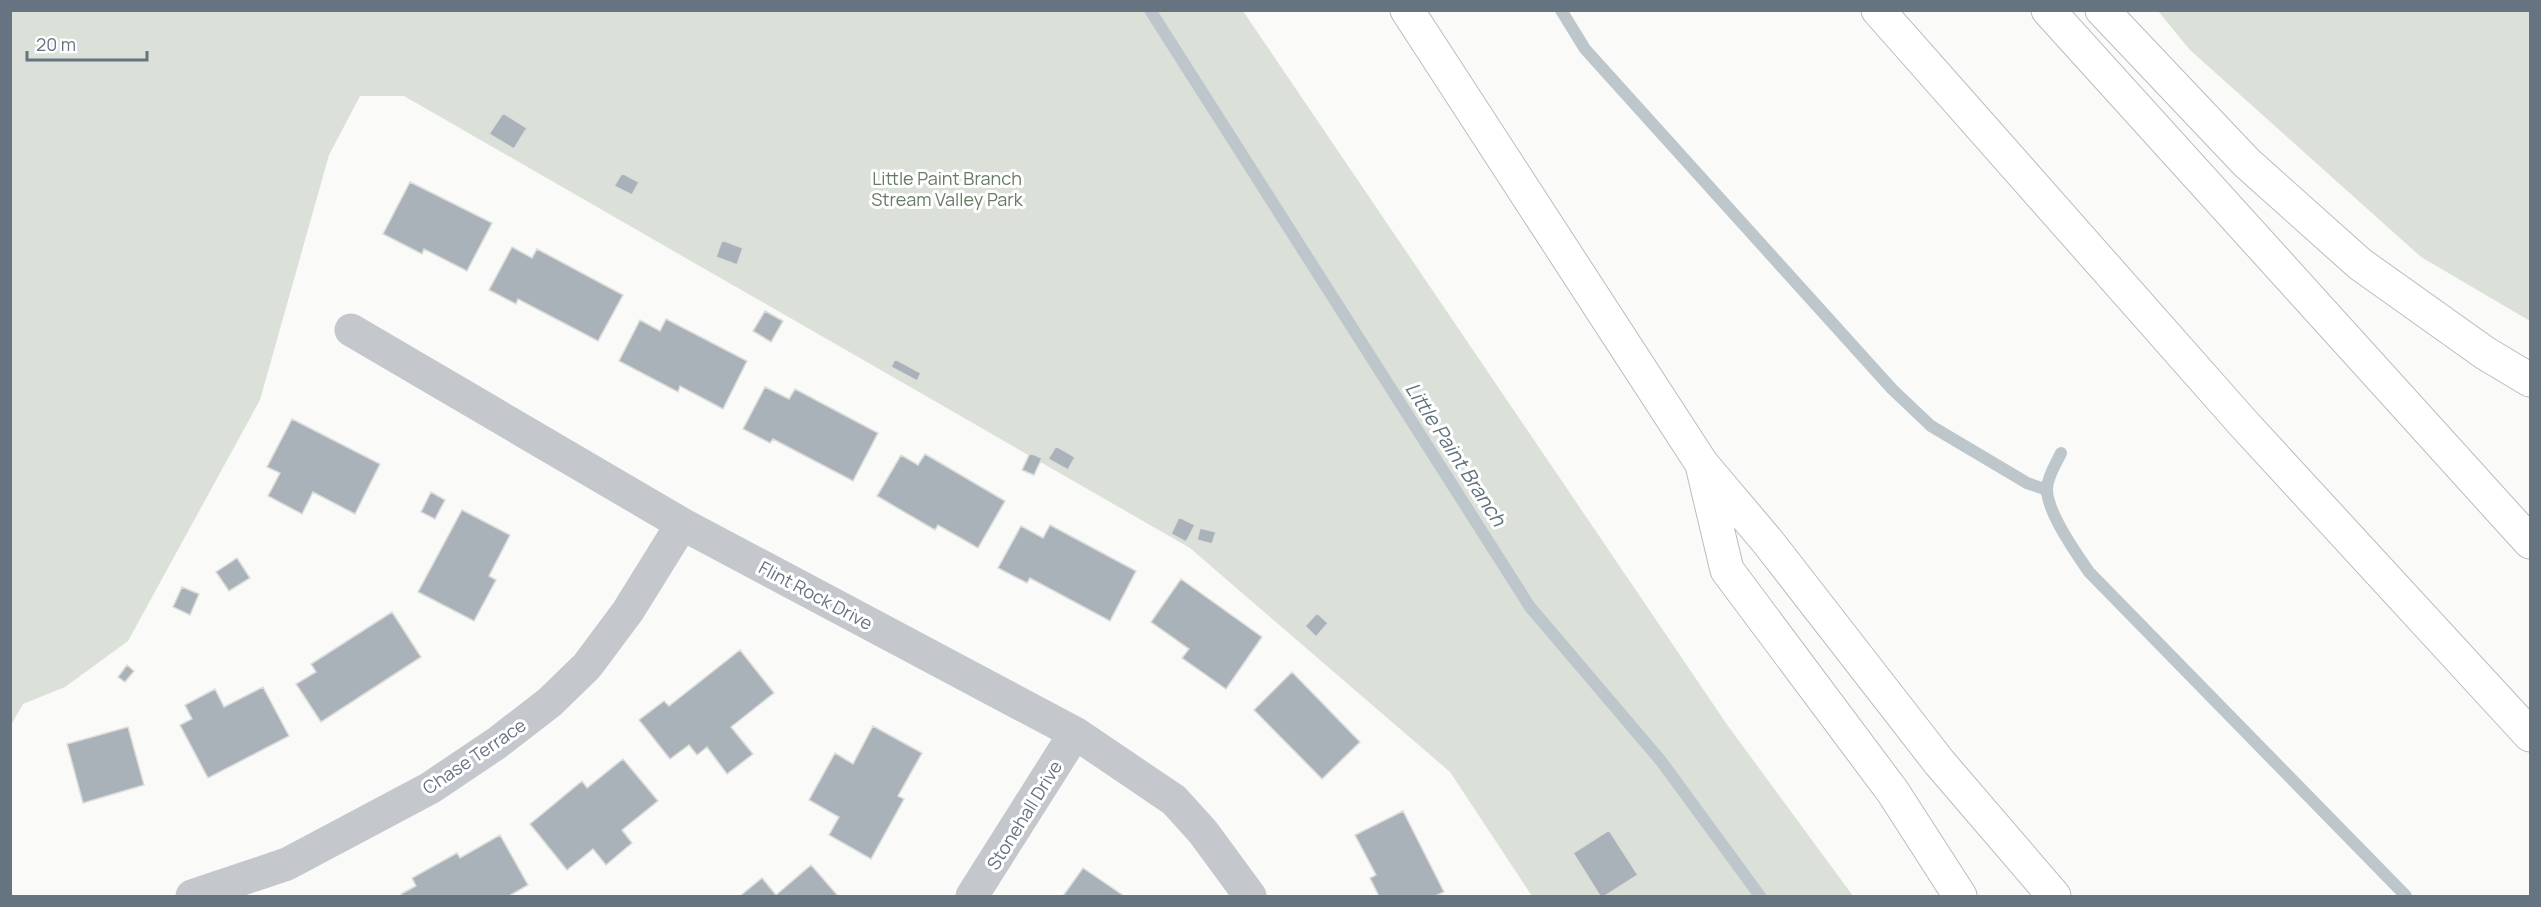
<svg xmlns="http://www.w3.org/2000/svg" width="2541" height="907" viewBox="0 0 2541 907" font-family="Manrope,sans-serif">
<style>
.green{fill:#dbe1d9}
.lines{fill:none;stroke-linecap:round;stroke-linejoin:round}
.stream{stroke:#bdc6cb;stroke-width:12}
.building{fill:#aab2b9;stroke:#dcdcda;stroke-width:1.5}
.motorway-casing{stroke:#b9bcbf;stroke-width:35}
.minor{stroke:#c4c7cb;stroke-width:33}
.motorway{stroke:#fff;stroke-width:33}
.labels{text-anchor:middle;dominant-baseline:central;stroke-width:6;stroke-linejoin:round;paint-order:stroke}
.park-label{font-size:18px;fill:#677a64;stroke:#fff}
.street-label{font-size:18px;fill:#667482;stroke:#fff}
.water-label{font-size:20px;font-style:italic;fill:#60737c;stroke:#fff}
</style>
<rect width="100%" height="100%" fill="#fafaf8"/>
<path class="green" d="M 11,11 L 1243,11 L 1728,726 L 1853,896 L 1532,896 L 1450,772 L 1190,548 L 404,96 L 360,96 L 329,155 L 260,400 L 128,641 L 65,687 L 23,704 L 11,725 Z
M 2158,11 L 2530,11 L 2530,321 L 2421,257 L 2190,50 Z"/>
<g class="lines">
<path class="stream" d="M 1150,10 L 1530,607 L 1661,761 L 1760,896
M 1561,10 L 1585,49 L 1892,389 L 1931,426 L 2027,483 L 2047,490
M 2061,453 C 2056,464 2048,475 2047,488 C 2046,511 2076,553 2089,572 L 2406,896"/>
</g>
<path class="building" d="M 503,113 L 527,128 L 514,149 L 489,134 Z
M 622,173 L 639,182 L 632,195 L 614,186 Z
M 410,182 L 492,223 L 467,271 L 424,249 L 422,254 L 383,234 Z
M 722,240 L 743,248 L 737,265 L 716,257 Z
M 512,247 L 532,258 L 537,249 L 623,295 L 598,341 L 518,299 L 516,304 L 489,290 Z
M 765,311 L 783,321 L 771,342 L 753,331 Z
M 666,319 L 747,361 L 723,409 L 680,386 L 678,392 L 619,361 L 640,320 L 660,331 Z
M 895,359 L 921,373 L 917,381 L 891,367 Z
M 765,387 L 789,399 L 795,389 L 878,433 L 853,481 L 773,439 L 770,443 L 743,429 Z
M 292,419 L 380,464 L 355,514 L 313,492 L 302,514 L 268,496 L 280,473 L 267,467 Z
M 1056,446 L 1075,457 L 1068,470 L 1048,459 Z
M 1030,453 L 1042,458 L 1034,475 L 1022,470 Z
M 925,454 L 1005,501 L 978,548 L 938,525 L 935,530 L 877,496 L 901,455 L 918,465 Z
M 431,492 L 445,500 L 435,519 L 421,512 Z
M 462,510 L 510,535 L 489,576 L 496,580 L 474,621 L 418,592 Z
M 1179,517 L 1195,525 L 1186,542 L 1171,534 Z
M 1050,525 L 1136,571 L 1110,621 L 1030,578 L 1027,583 L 998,568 L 1021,526 L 1043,538 Z
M 1200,528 L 1216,532 L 1212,544 L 1197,540 Z
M 237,558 L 250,578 L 229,591 L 216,572 Z
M 1181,579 L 1262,637 L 1226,689 L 1182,658 L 1189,649 L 1151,622 Z
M 182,587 L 199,594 L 190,615 L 173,607 Z
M 392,612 L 421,657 L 321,722 L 296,684 L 316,672 L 311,664 Z
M 1317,613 L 1328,623 L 1316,637 L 1305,626 Z
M 740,650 L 774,693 L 731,727 L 753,754 L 727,774 L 707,747 L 697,755 L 689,745 L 670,759 L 639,720 L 664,701 L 669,706 Z
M 127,665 L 134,671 L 125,682 L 118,677 Z
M 1292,672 L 1360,742 L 1322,779 L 1254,710 Z
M 263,687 L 289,736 L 208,778 L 180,725 L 192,719 L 185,705 L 215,689 L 224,707 Z
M 873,726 L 922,753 L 898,796 L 904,799 L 871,859 L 829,835 L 839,817 L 809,800 L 835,753 L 853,764 Z
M 128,727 L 144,785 L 83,803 L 67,744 Z
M 623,759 L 658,801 L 622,830 L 632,843 L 606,865 L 593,849 L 567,870 L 530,824 L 582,781 L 587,788 Z
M 1403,811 L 1444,892 L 1435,896 L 1379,896 L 1370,878 L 1376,875 L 1355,835 Z
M 1609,830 L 1638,875 L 1605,896 L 1600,896 L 1573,853 Z
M 500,835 L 528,885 L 509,896 L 403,896 L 401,894 L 416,886 L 412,878 L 457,853 L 460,858 Z
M 811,865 L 838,896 L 740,896 L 762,878 L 776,895 Z
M 1083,868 L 1124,896 L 1063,896 Z"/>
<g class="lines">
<defs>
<path id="motorway" d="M 1407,10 L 1702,464 L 1768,542 L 1939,762 L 2054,896
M 1878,10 L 2243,423 L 2530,735
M 2048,10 L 2530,542
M 2102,10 L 2247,163 L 2360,264 L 2485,353 L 2530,380
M 1703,469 L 1727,570 L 1893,792 L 1960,896"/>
</defs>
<use href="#motorway" class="motorway-casing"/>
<path class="minor" d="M 351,330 L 682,524 L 1075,733 L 1174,800 L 1203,832 L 1250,896
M 192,896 L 287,864 L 430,788 L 497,743 L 550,702 L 587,666 L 628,611 L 682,524
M 972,896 L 1075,733"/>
<use href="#motorway" class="motorway"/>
</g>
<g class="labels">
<g class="park-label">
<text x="947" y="178">Little Paint Branch<tspan x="947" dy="21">Stream Valley Park</tspan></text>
</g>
<g class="street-label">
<text transform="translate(816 595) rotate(28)">Flint Rock Drive</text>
<text transform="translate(474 756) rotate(-34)">Chase Terrace</text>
<text transform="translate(1024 815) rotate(-58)">Stonehall Drive</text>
</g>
<g class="water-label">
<text transform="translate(1456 454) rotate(57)">Little Paint Branch</text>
</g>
</g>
<rect width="2541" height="907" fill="none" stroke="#667482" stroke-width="24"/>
<path d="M27 51v9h120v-9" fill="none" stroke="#667482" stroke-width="3"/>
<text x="36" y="51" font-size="18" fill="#667482" stroke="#ffffff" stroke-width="4.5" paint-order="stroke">20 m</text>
</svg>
